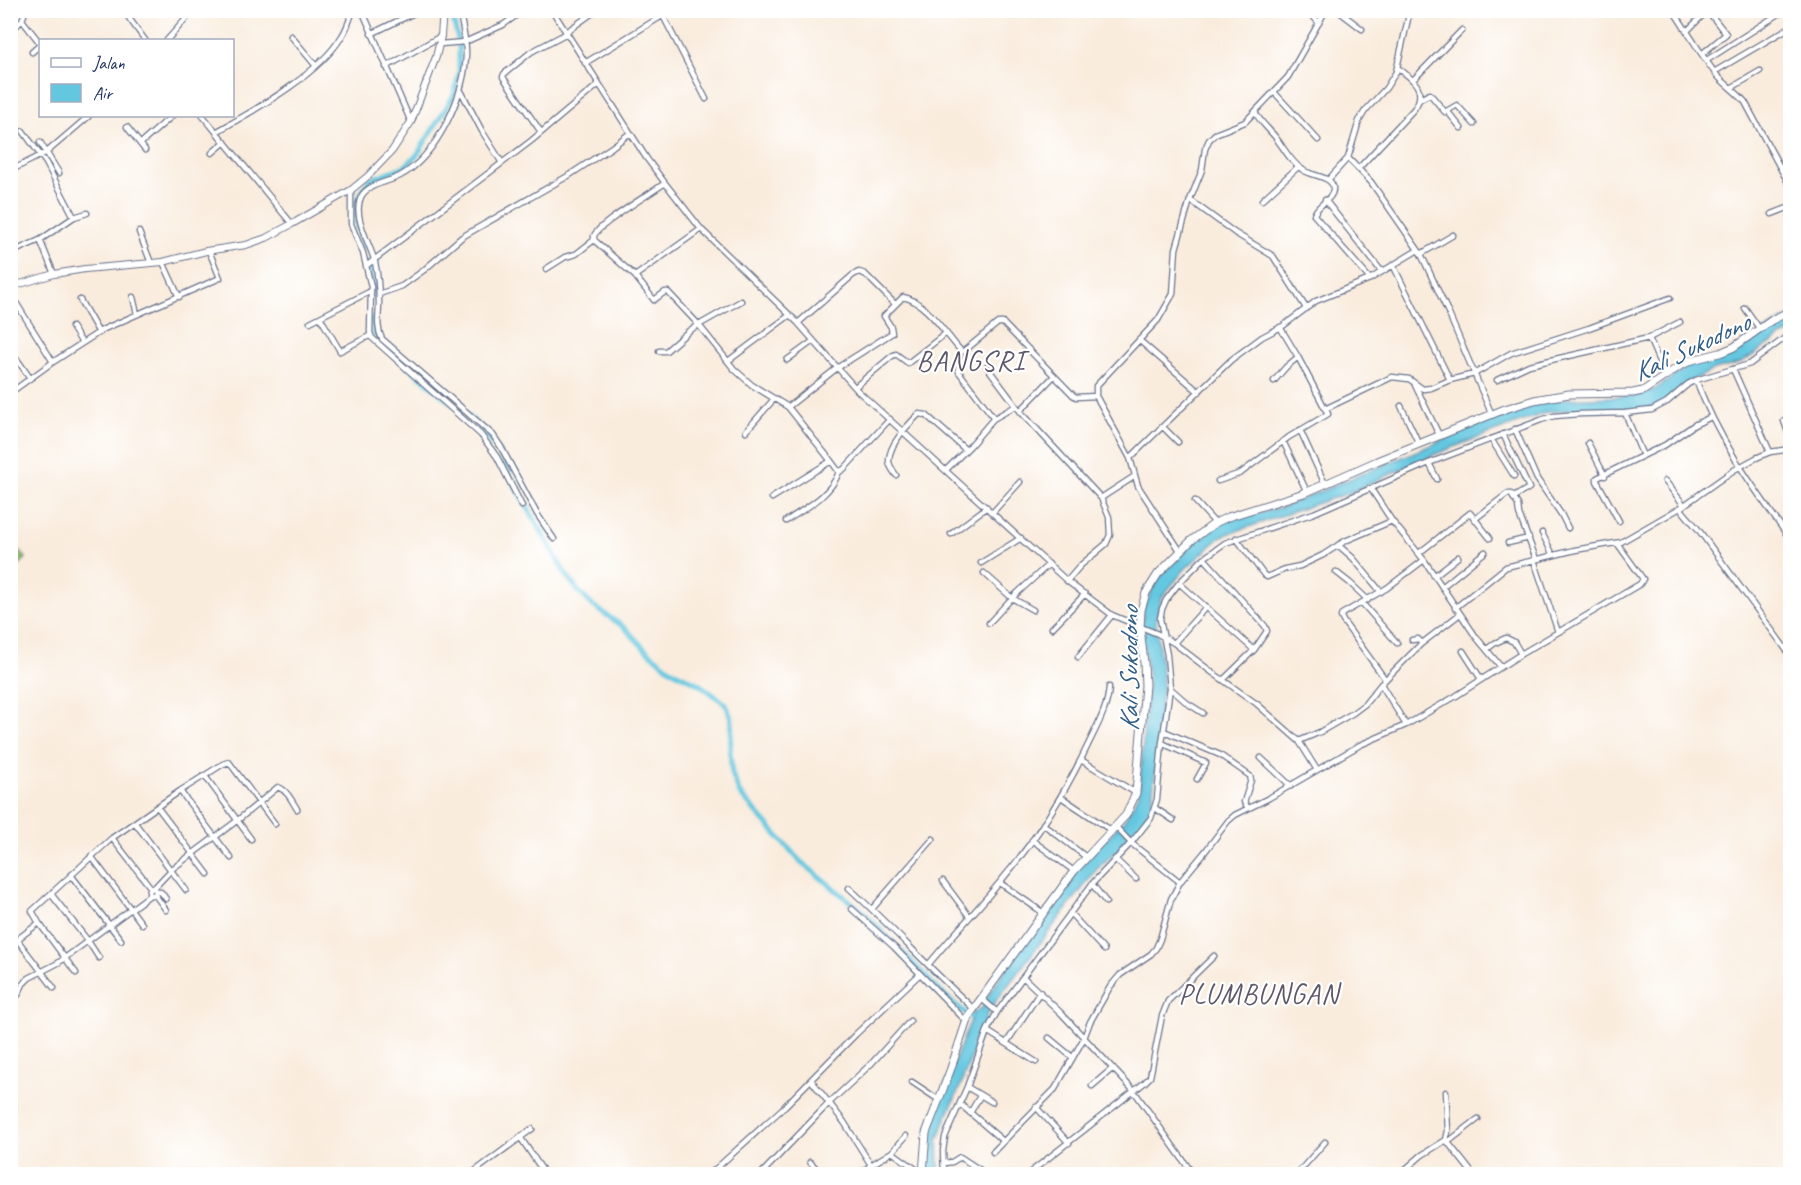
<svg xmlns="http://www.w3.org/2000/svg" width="1801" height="1185" viewBox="0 0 1801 1185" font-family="Caveat,sans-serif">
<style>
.green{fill:#94c372;stroke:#587968;stroke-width:1.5}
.water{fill:#63c7e0;stroke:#3f7b9f;stroke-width:1.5}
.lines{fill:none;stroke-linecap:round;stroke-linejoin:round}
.canal{stroke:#63c7e0;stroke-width:5}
.river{stroke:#63c7e0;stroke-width:9}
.minor-casing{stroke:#69718a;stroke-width:7}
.tertiary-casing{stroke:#69718a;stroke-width:8}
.secondary-casing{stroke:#69718a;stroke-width:9}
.minor{stroke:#fff;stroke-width:4.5}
.tertiary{stroke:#fff;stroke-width:6}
.secondary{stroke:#fff;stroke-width:7}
.labels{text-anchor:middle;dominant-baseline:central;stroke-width:4.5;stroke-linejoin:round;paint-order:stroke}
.water-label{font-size:27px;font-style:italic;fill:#315d85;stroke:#fff}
.quarter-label{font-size:28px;letter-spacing:1.5px;fill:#5e5868;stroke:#fff}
</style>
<rect width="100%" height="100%" fill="#fff"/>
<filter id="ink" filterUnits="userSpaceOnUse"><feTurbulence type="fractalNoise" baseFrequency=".0167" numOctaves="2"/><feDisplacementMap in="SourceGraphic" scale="12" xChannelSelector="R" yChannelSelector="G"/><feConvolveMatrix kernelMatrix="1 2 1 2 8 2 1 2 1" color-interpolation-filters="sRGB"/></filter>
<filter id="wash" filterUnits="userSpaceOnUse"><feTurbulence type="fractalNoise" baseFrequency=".008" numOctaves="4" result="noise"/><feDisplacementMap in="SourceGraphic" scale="24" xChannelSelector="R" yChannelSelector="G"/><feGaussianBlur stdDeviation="1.35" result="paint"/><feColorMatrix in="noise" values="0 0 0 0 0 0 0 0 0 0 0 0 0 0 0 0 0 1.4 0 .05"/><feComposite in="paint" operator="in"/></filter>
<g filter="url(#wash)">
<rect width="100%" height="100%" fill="#f9ecdd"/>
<path class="green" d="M 11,542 L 26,558 L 11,573 Z"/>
<path class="water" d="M 1790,317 L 1790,333 L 1779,338 L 1741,363 L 1711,371 L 1691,381 L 1664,403 L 1639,411 L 1582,409 L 1547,412 L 1438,453 L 1351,492 L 1222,536 L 1185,569 L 1161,598 L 1156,622 L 1163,682 L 1152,804 L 1138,830 L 1097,869 L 989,1010 L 960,1087 L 944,1123 L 938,1141 L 939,1174 L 926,1174 L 928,1128 L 974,1012 L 982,1008 L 988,996 L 1006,968 L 1070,878 L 1125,819 L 1139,794 L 1148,679 L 1142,634 L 1143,608 L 1158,579 L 1194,542 L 1231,520 L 1283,507 L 1527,405 L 1561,399 L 1634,396 L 1654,390 L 1690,365 L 1714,360 L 1734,352 L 1773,326 Z"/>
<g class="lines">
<path class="canal" d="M 363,247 L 357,227 L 357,201 L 369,180 L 405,166 L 417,155 L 454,95 L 459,73 L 459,44 L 451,10
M 367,262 L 374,282 L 373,297
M 371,318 L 375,336 L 382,344 L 479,426 L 501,455 L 512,480 L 565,573 L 579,592 L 592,605 L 625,628 L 646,650 L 673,671 L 699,684 L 726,704 L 732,721 L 730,753 L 732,774 L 740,794 L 800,861 L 862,911 L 942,993 L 970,1017"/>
<path class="river" d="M 1208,535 L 1227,521 L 1241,519"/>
</g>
</g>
<g filter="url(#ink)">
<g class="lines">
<defs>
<path id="minor" d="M 26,10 L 22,20 L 40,43
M 123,10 L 145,40
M 362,10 L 411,122
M 460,10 C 461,24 466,38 466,51 C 467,92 437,156 400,176 C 389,182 367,184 361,197 C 352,216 370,244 375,262 C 378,276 379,290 379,303 C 379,316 376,327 382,339 L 493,435 L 501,447 L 537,514 L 554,539
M 552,10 L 647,159 L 665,183 L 701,229 L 798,323 L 858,391 L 1067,581 L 1112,615 L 1158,634 L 1174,643 L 1213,673 L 1257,704 L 1299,741 L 1317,770
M 660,10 L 706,99
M 1307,10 L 1319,23
M 1337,10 L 1362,29
M 1673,10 C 1687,31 1700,53 1715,73 C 1724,84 1736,91 1745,102 L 1790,186
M 1687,31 L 1708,10
M 566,32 L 597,10
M 10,33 L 22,20
M 371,34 L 420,10
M 291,36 L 316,66
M 167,40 L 194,10
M 440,44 L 465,42 L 503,25 L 524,10
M 32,52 L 40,45
M 1703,53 L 1726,34 L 1708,11
M 1707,60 L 1785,10
M 585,63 L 662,16
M 386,67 L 441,36
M 1714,72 L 1787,29
M 1413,80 L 1462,30
M 1731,88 L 1760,71
M 461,91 L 482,131 L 502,163
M 1274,92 L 1318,140
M 1420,99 L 1430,94 L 1445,112 L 1457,105 L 1474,124
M 1255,112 C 1260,122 1269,129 1276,138 C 1284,148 1291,163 1303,170 C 1311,176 1334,176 1333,189 C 1333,200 1317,204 1314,215 L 1370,279
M 1448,112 L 1461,128
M 203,116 L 292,224
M 127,127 L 145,150
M 23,131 L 46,163 L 74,217
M 216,132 C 255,110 319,75 342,36 C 347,29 350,19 353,10
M 541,132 L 503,77 L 504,74 L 531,52 L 567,33
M 40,142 L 59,173
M 140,144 L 172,116
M 212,153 L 225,142
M 1348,158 L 1371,182 L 1421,254 L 1448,312 L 1492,415
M 1358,169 L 1414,109 C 1428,90 1413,79 1398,68
M 10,171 L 47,152 L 89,116
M 1328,180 L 1348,158 L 1359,121 L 1365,111 L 1386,88 L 1396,72 L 1410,10
M 351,190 L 351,224 L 363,253 L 371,287 L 370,332 L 371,337 L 481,435 L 497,457 L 522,506
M 1190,200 L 1235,233 L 1273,256 L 1306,308
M 1262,200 L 1298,167
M 1325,200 L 1382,272
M 1772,214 L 1790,207
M 139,232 L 151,263
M 40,240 L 54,274
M 594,240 L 635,276 L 654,300 L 665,292 L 668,292 L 698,324 L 734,369 L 752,385 L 788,407 L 831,461 L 839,472 L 844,469 L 890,419
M 10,253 L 40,240 L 74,217 L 87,213
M 1421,254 L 1453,235
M 163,262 L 179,297
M 1393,265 L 1450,380
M 366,266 L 531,141 L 599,84
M 546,269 L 565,257 L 576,254 L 594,240 C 594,239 594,237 594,236 C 597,225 653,192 665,183
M 635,276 L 701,229
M 10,293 L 53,362
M 379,294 L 402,286 L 424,270 L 462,237 L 568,176 L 612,147 L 630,133
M 133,297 L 137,314
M 80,300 L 99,333
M 1745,308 L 1759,328
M 320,317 L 340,351 L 371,335
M 310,322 L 371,291
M 798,323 L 853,275 L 859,272 L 865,274 L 895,304
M 72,327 L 82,343
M 1649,338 L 1665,375
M 1139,340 L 1199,392
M 10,349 L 30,378
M 659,351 L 666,351 L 690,330 L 741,301
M 961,351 L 958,369 L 959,372 L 994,418
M 787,360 L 813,341
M 728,361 L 790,315
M 987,367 L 1020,411 L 1101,498 L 1109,517 L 1110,535 L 1106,544 L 1081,565 L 1067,581
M 1733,369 L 1770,452
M 1497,380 L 1529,365 L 1542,362 L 1649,338 L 1680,322
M 1696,380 C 1719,441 1753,487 1790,539
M 1274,381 L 1286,367 L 1298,357
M 1415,385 L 1439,435
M 855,387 L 892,356 L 896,354 L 908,363 L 945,334
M 10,393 L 53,362 L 104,329 L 220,278 L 209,251
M 1401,406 L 1419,444
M 788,407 L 837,368 L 892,333 L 891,327 L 884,316 L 903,297 C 926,301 946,335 961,351 L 964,351 L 998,323 L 1003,323 L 1073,395 L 1076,397 L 1096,396
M 1325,409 L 1392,377 L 1409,379 L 1423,389 L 1431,388 L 1450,380 L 1474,374 L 1511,353 L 1589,328 L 1670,298
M 1020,411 L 1054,376
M 1625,413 L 1643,456
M 1784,421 L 1790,438
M 1163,427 L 1178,442
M 1515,429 L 1537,479 L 1561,514 L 1568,528
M 1300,430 L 1325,484
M 746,431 L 774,399
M 1503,434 L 1529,488 L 1514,497
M 1491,439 L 1514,476
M 1283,441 L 1307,492
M 1588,443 L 1605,476
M 1130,458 L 1231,360 L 1262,337 L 1283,326 L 1316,301 L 1370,279 L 1418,250
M 1429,463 L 1437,479
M 946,470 L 970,446 L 993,419 L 1016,406
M 896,475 C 893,471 890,467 889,462 C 888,445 908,425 919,414 L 926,415 L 966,450
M 1218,481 L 1241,473 L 1289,437 L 1328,414 L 1298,357 L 1280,327
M 1665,481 L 1684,505
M 1371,489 L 1392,521 L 1424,560 L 1476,637 L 1501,667
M 772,498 L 831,461
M 1101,498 L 1135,476
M 1195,501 L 1215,523
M 1680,508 L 1698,529 L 1790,655
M 993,512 L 1020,482
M 1475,519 L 1507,494 L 1511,494 L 1518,505 L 1519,514 L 1536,559
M 786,521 C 807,507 830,496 839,472
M 1619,521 L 1597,481 L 1597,478 L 1665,445 L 1694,425 L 1711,417
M 1542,533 L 1553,555
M 951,534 L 987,507
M 1236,538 L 1264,575 L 1267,577 L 1285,569 L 1300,566 L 1323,555 L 1345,541 L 1392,521
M 1508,543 L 1529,538
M 1338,545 L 1353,558 L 1381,592
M 1181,552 L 1138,486 L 1130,458 L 1096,396 L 1096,386 L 1158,320 L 1173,294 L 1176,249 L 1190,200 L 1202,170 L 1205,149 L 1209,140 L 1215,134 L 1245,122 L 1288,77 L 1326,10
M 1419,553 L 1470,513 L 1490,538
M 1204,558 L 1265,626 L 1267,631 L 1254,650 L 1223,680
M 1534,560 L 1558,632
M 981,563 L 1021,538
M 1336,572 L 1350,583 L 1368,600
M 984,573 L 1012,598 L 1033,610
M 1434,576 L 1458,557
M 1179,583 L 1254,650
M 1442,587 L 1485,552
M 1362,603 L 1397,643
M 1455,608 L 1506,567 L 1575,550 L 1621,542 L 1680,508 L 1734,470 L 1756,458 L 1770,452 L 1790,449
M 989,623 L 1012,598 L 1049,564
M 1052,628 L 1085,594
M 1412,640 L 1418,639 L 1422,643
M 1174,643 L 1206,607
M 1487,649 L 1495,643 L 1506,638 L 1514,642 L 1521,654
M 1463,651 L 1481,679
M 1078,657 L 1112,615
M 1385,679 L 1343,621 L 1341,617 L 1342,614 L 1387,588 L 1424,560
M 1381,684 L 1406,725
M 1170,688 L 1187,703 L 1203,713
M 1164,731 L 1220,755 L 1250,776 L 1251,780 L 1244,802 L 1248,808
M 1299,741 L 1320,732 L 1353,713 L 1365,704 L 1381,684 L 1421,644 L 1460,614
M 1162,743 L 1206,763 L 1197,779
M 1261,758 L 1291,786
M 1081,760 L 1136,793
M 205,776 L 251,839
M 180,791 L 231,858
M 1061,797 L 1112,831
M 158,808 L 208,874
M 1155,808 L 1173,820
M 135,823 L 186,890
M 1043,824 L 1086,857
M 1116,827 L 1131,843 L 1180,882
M 112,838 L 151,888
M 1032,840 L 1074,871
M 91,856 L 142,924
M 1115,859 L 1136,879
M 71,875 L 121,940
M 943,881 L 969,916
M 1000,883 L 1042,912
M 1092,884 L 1106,902
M 154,888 L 172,869 L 238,820 L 278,787 C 287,790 292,801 297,809
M 849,888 C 892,927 931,970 974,1009
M 157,892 L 161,892 L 166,899
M 51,894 L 88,941 L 99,958
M 155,895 L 150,895 L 149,893 L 150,889 L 153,888 L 156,890 L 155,895 L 166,910
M 852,909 L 894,947 L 966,1021
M 872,909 L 933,839
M 1070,913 L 1104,950
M 39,923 L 19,938 L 19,942 L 54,988
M 928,965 C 951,937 977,910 1000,882 C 1035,841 1064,795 1087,747 C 1096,728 1108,708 1109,687
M 76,973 L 39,923 L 32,911 L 112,838 L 180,791 L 223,764 L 229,762 L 275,824
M 1023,977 L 1061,1013 L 1134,1091 L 1193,1174
M 982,999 L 997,1012
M 10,1000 L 18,995 L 23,984 L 29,978 L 58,963 L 150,895
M 987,1031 L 1036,1062
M 1049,1038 L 1072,1057
M 1007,1042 L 1040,992
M 811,1080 L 844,1122 L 871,1165
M 912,1082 L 939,1100
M 1092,1086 L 1113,1068
M 967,1087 L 992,1102
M 960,1104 L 1003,1141
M 1036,1107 L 1069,1143
M 970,1113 L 980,1096
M 520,1137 L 545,1174
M 1446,1140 L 1473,1174
M 1448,1142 L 1478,1119
M 892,1152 L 923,1174
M 993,1152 L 1055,1089 L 1084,1038 L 1090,1022 L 1110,987 L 1120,975 L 1151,954 L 1156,948 L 1160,939 L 1171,899 L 1180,882 L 1204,853 L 1228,821 L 1235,815 L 1269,798 L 1360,745 L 1406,725 L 1456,696 L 1521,654 L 1640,584 L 1643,579 L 1617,543
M 810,1162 L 822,1174
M 944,1163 L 952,1162 L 960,1157 L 983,1172
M 471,1174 L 532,1129
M 710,1174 L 782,1109 L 856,1034 L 920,974
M 761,1174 L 829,1103 L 871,1064 L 910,1021
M 860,1174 L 871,1165 L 892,1152 L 906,1136
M 944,1174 L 943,1151 L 945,1137 L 967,1087 L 987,1031 L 997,1012 L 1092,884 L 1131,843 L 1151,818 L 1157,799 L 1162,743 L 1170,688 L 1167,655 L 1160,619 L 1162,609 L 1166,600 L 1179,583 L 1204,558 L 1225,543 L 1314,513 L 1429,463 L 1541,420 L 1554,416 L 1580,414 L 1625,413 L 1652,410 L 1667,402 L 1688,384 L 1696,380 L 1750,364 L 1790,334
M 1028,1174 L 1144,1083 L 1150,1077 L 1162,1016 L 1168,1001 L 1214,956
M 1297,1174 L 1325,1142
M 1400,1174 L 1422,1155 L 1446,1140 L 1448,1131 L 1446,1092"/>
<path id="tertiary" d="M 10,287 L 54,274 L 85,269 L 163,262 L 206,251 L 246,245 L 266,238 L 292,224 L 351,190 L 368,176 L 392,151 L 411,122 L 436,57 L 441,36 L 443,10"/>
<path id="secondary" d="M 923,1174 L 926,1133 L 950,1071 L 968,1017 L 1074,871 L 1126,815 L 1136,793 L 1145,685 L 1144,663 L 1140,628 L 1141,610 L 1146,593 L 1158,574 L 1192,540 L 1215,523 L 1228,517 L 1307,492 L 1377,461 L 1505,409 L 1534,400 L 1569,394 L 1633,393 L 1643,391 L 1680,366 L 1692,360 L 1720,353 L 1734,347 L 1772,320 L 1790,311"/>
</defs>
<use href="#minor" class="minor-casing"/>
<use href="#tertiary" class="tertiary-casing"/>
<use href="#secondary" class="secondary-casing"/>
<use href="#minor" class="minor"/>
<use href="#tertiary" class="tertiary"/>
<use href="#secondary" class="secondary"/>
</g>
</g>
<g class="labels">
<g class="water-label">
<text transform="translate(1691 347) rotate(-25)">Kali Sukodono</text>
<text transform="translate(1129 669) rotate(-90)">Kali Sukodono</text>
</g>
<g class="quarter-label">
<text x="971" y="360">BANGSRI</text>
<text x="1259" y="993">PLUMBUNGAN</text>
</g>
</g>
<rect width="1801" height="1185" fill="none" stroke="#fff" stroke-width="36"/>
<rect x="39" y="39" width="195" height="78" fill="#ffffff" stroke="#a4acbf" stroke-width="1.5"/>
<rect x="51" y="58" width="30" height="9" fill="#ffffff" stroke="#a4acbf" stroke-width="1.5"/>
<text x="93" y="69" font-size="18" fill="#1b2f5e">Jalan</text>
<rect x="51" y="84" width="30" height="18" fill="#63c7e0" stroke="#a4acbf" stroke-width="1.5"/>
<text x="93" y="99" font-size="18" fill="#1b2f5e">Air</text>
</svg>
